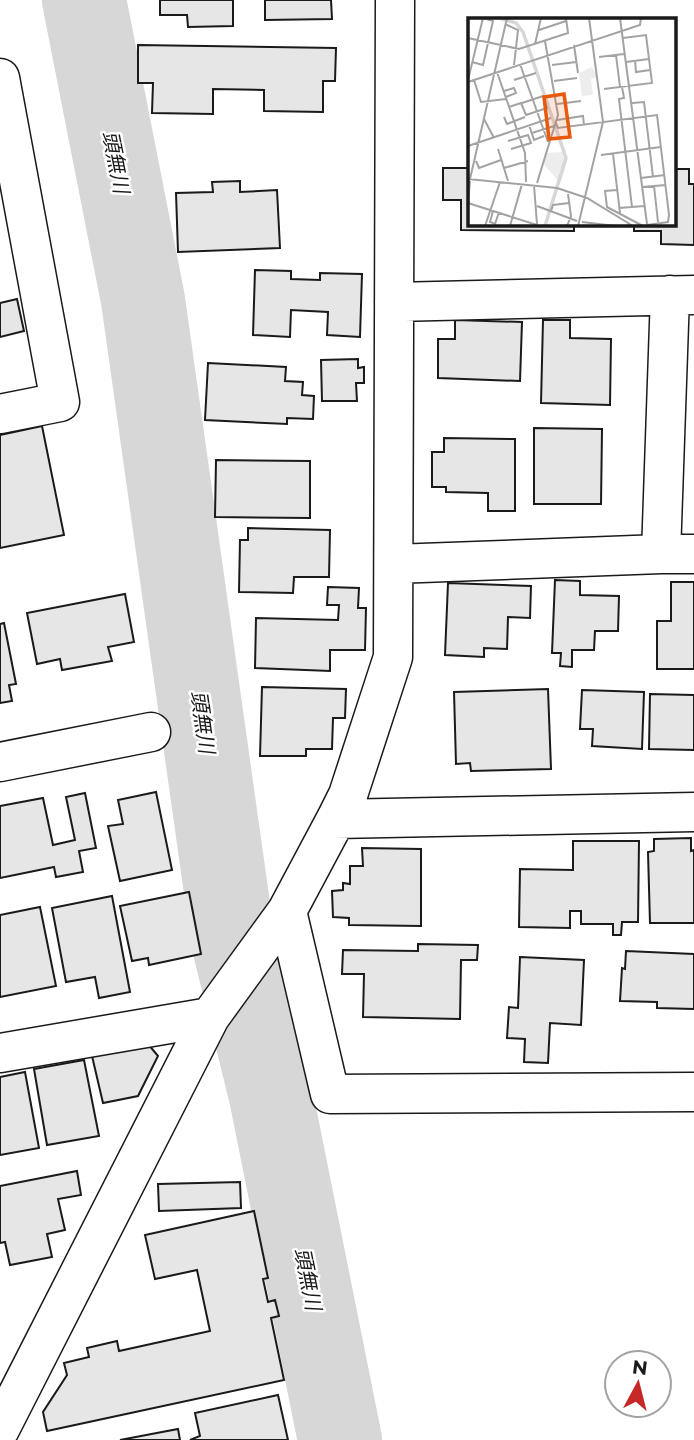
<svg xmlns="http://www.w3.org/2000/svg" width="694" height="1440" viewBox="0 0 694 1440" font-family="Montserrat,'Noto Sans JP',sans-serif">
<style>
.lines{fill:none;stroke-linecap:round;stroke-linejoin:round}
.river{stroke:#d7d7d7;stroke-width:84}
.building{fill:#e6e6e6;stroke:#1a1a1a;stroke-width:2}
.street-casing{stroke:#1a1a1a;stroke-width:41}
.street{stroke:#fff;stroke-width:38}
.labels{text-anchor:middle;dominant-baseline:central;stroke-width:5;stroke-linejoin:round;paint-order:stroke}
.water-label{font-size:21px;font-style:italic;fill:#1a1a1a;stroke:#fff}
.inset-river{fill:none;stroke:#d7d7d7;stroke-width:3.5}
.inset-road{fill:none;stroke:#a3a3a3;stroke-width:2}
.view{fill:#e8590c;fill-opacity:0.15;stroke:#e8590c;stroke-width:3.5}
.inset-edge{fill:none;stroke:#1a1a1a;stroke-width:3.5}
</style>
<rect width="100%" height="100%" fill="#fff"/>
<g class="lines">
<path class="river" d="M 84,0 L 143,300 L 233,941 L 271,1096 L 340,1440"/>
</g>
<path class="building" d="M 160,0 L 233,0 L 233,26 L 188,27 L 187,15 L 160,15 Z
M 265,0 L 331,0 L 332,19 L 265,20 Z
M 138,45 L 336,48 L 335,81 L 323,81 L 323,112 L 264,111 L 264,90 L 213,89 L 213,114 L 152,113 L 153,83 L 138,83 Z
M 443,168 L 470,168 L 470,224 L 574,224 L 574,231 L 461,230 L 461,200 L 443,200 Z
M 675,169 L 689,169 L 689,184 L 694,184 L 694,245 L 661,244 L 661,231 L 634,231 L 634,224 L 675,224 Z
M 240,181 L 240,192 L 277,190 L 280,248 L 178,252 L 176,193 L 213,192 L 212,182 Z
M 255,270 L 291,271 L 291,279 L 320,280 L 320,273 L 362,274 L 360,337 L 327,335 L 328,312 L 291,310 L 290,337 L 253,335 Z
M 17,299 L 24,331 L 0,337 L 0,303 Z
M 455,320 L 522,322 L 520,381 L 438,378 L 438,339 L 455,339 Z
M 543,320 L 570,320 L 570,338 L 611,339 L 610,405 L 541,403 Z
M 358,359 L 358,368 L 364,367 L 364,383 L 356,383 L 357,401 L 322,401 L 321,360 Z
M 208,363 L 286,367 L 285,381 L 303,382 L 302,395 L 314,396 L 313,419 L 287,418 L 287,424 L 205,420 Z
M 42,426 L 64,535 L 0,548 L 0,435 Z
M 534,428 L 602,429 L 601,504 L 534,504 Z
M 444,438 L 515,439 L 515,511 L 488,511 L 488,493 L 446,492 L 446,487 L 432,487 L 432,452 L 444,452 Z
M 216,460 L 310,461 L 310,518 L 215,517 Z
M 248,528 L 330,530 L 329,577 L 294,577 L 293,593 L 239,592 L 240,540 L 248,540 Z
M 555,580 L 580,581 L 580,595 L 619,596 L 618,631 L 595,631 L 594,650 L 572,650 L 572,667 L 560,666 L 561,653 L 552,653 Z
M 671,582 L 694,582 L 694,669 L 657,669 L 657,621 L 671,621 Z
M 448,583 L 531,586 L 530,618 L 508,617 L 507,649 L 484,648 L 484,657 L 445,655 Z
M 328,587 L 359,588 L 358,608 L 366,608 L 365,650 L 330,650 L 330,671 L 255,668 L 256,618 L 338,620 L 339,605 L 327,605 Z
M 125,594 L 134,642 L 108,647 L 112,661 L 62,670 L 60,659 L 37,664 L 27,613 Z
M 4,623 L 16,684 L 9,685 L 12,701 L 0,703 L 0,624 Z
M 262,687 L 346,689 L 345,718 L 333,718 L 332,749 L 306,749 L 306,756 L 260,756 Z
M 548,689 L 551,769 L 471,771 L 470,763 L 456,764 L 454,692 Z
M 582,690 L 644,692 L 642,749 L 592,746 L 593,729 L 580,729 Z
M 650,694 L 694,695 L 694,750 L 649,749 Z
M 156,792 L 172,870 L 120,881 L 108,826 L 123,824 L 118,800 Z
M 85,793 L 96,848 L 79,851 L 83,872 L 56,877 L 54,867 L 0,878 L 0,806 L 43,798 L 53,845 L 75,840 L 66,797 Z
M 691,838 L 691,851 L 694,850 L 694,923 L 650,923 L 648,852 L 654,851 L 654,839 Z
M 573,841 L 639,841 L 638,922 L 622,922 L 621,935 L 613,935 L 613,924 L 581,924 L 581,911 L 570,911 L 570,928 L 519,927 L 520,869 L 573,870 Z
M 362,848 L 421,849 L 421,926 L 349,925 L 349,918 L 333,917 L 332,891 L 343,890 L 343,883 L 350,884 L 350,866 L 363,866 Z
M 189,892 L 201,954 L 149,965 L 148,958 L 132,961 L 120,906 Z
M 112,896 L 130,992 L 99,998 L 95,977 L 66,982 L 52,908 Z
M 40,907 L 56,986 L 0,997 L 0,915 Z
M 418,944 L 478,945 L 477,960 L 461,960 L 460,1019 L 363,1017 L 364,974 L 342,974 L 343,950 L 418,951 Z
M 626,951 L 694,954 L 694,1009 L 657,1008 L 657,1002 L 620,1001 L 622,968 L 625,969 Z
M 520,957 L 584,960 L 581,1025 L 550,1023 L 548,1063 L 524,1062 L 525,1039 L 507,1038 L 509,1007 L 518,1008 Z
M 148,1044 L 158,1056 L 138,1096 L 103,1103 L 92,1056 Z
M 84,1060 L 99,1136 L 47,1145 L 34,1069 Z
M 25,1072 L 39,1148 L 0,1155 L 0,1077 Z
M 77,1171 L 81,1195 L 58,1199 L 65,1230 L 47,1234 L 52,1257 L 10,1265 L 5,1242 L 0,1243 L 0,1186 Z
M 240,1182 L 241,1208 L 159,1211 L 158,1184 Z
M 254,1211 L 268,1278 L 263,1279 L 268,1302 L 275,1300 L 279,1316 L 271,1318 L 284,1380 L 47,1431 L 43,1412 L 67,1375 L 64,1363 L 89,1357 L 87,1348 L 117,1341 L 119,1351 L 210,1331 L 197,1270 L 155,1279 L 145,1235 Z
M 278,1395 L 288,1440 L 190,1440 L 200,1436 L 195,1413 Z
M 178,1429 L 180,1440 L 120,1440 Z"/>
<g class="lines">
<defs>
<path id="street" d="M 0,78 L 60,402 L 0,414
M 394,302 L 694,295
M 661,554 L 694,554
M 394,564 L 661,554 L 670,295
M 0,762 L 151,732
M 336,819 L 694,812
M 287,911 L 330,1094 L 694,1092
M 0,1053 L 210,1017
M 0,1429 L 210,1017 L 287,911 L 336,819 L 348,795 L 393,657 L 395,0"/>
</defs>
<use href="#street" class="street-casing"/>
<use href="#street" class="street"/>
</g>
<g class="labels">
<g class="water-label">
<text transform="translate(116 162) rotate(79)">頭無川</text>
<text transform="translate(203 722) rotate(82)">頭無川</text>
<text transform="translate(308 1279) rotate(79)">頭無川</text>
</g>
</g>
<g transform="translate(468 18)">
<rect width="208" height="208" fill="#fff"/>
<path d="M 124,49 L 130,59 L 123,61 L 125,77 L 114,78 L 111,55 ZM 95,134 L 97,151 L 92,165 L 74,144 L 77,135 Z" fill="#ededed"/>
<path class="inset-river" d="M 31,0 L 48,5 L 55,14 L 98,140 L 77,208"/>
<path class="inset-road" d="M 152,0 L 179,206M 37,6 L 50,12 L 46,47M 71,12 L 98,3M 0,20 L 51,31 L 100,15 L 98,0M 67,26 L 73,0M 106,27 L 110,55M 148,37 L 152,69M 131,39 L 156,36M 167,42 L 168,54 L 182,52M 158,44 L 181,41M 52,46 L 80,124M 84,47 L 108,44M 29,54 L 57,135 L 58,164M 6,62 L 13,84 L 38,81M 46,62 L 68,55M 86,63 L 109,60M 0,64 L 172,7 L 173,0M 0,64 L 0,62 L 15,0 L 25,3 L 15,47 L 4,44M 154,69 L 156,80 L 151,81 L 164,189M 136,71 L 184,65 L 178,17 L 155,20M 36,73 L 46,70 L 48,75 L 38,79M 164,85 L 176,84 L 185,159M 89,86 L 113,83M 41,89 L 53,85 L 58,97 L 79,90 L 75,78 L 54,85M 36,99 L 39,106 L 57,99M 16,101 L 26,120M 89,102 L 115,98 L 116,107M 88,105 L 90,110 L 189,97 L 201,197 L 200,204 L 179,207M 61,107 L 66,122 L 76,118M 64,115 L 86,108M 40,123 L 60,117 L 63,125 L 43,131M 0,128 L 83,100M 30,131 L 40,163M 145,136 L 152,195M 133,137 L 193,129M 8,143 L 11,150 L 33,142M 36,150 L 60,143M 173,160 L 197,157M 0,161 L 89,170 L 119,180 L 165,208M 2,161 L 39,0M 69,165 L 90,97 L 77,23M 66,167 L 69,206M 186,168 L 190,204M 174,169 L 198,167M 149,172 L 137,173 L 139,189 L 175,208M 0,185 L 69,207M 0,186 L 2,163M 69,188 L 109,203M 151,190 L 176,188M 25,193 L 22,204 L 27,206 L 31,194M 83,193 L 85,187 L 101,185M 114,204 L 148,208M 17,208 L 32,164M 42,208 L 54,166M 99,208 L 103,198 L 100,176M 110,208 L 135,104 L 121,0"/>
<path class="view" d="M 96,76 L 102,119 L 81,121 L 76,79 Z"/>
<rect width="208" height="208" class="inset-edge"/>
</g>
<g transform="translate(638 1384) rotate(7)"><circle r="33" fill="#ffffff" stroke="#a3a3a3" stroke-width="2"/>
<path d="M0-5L12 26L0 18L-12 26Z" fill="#c62828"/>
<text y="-10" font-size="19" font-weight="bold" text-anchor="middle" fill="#1a1a1a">N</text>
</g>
</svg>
